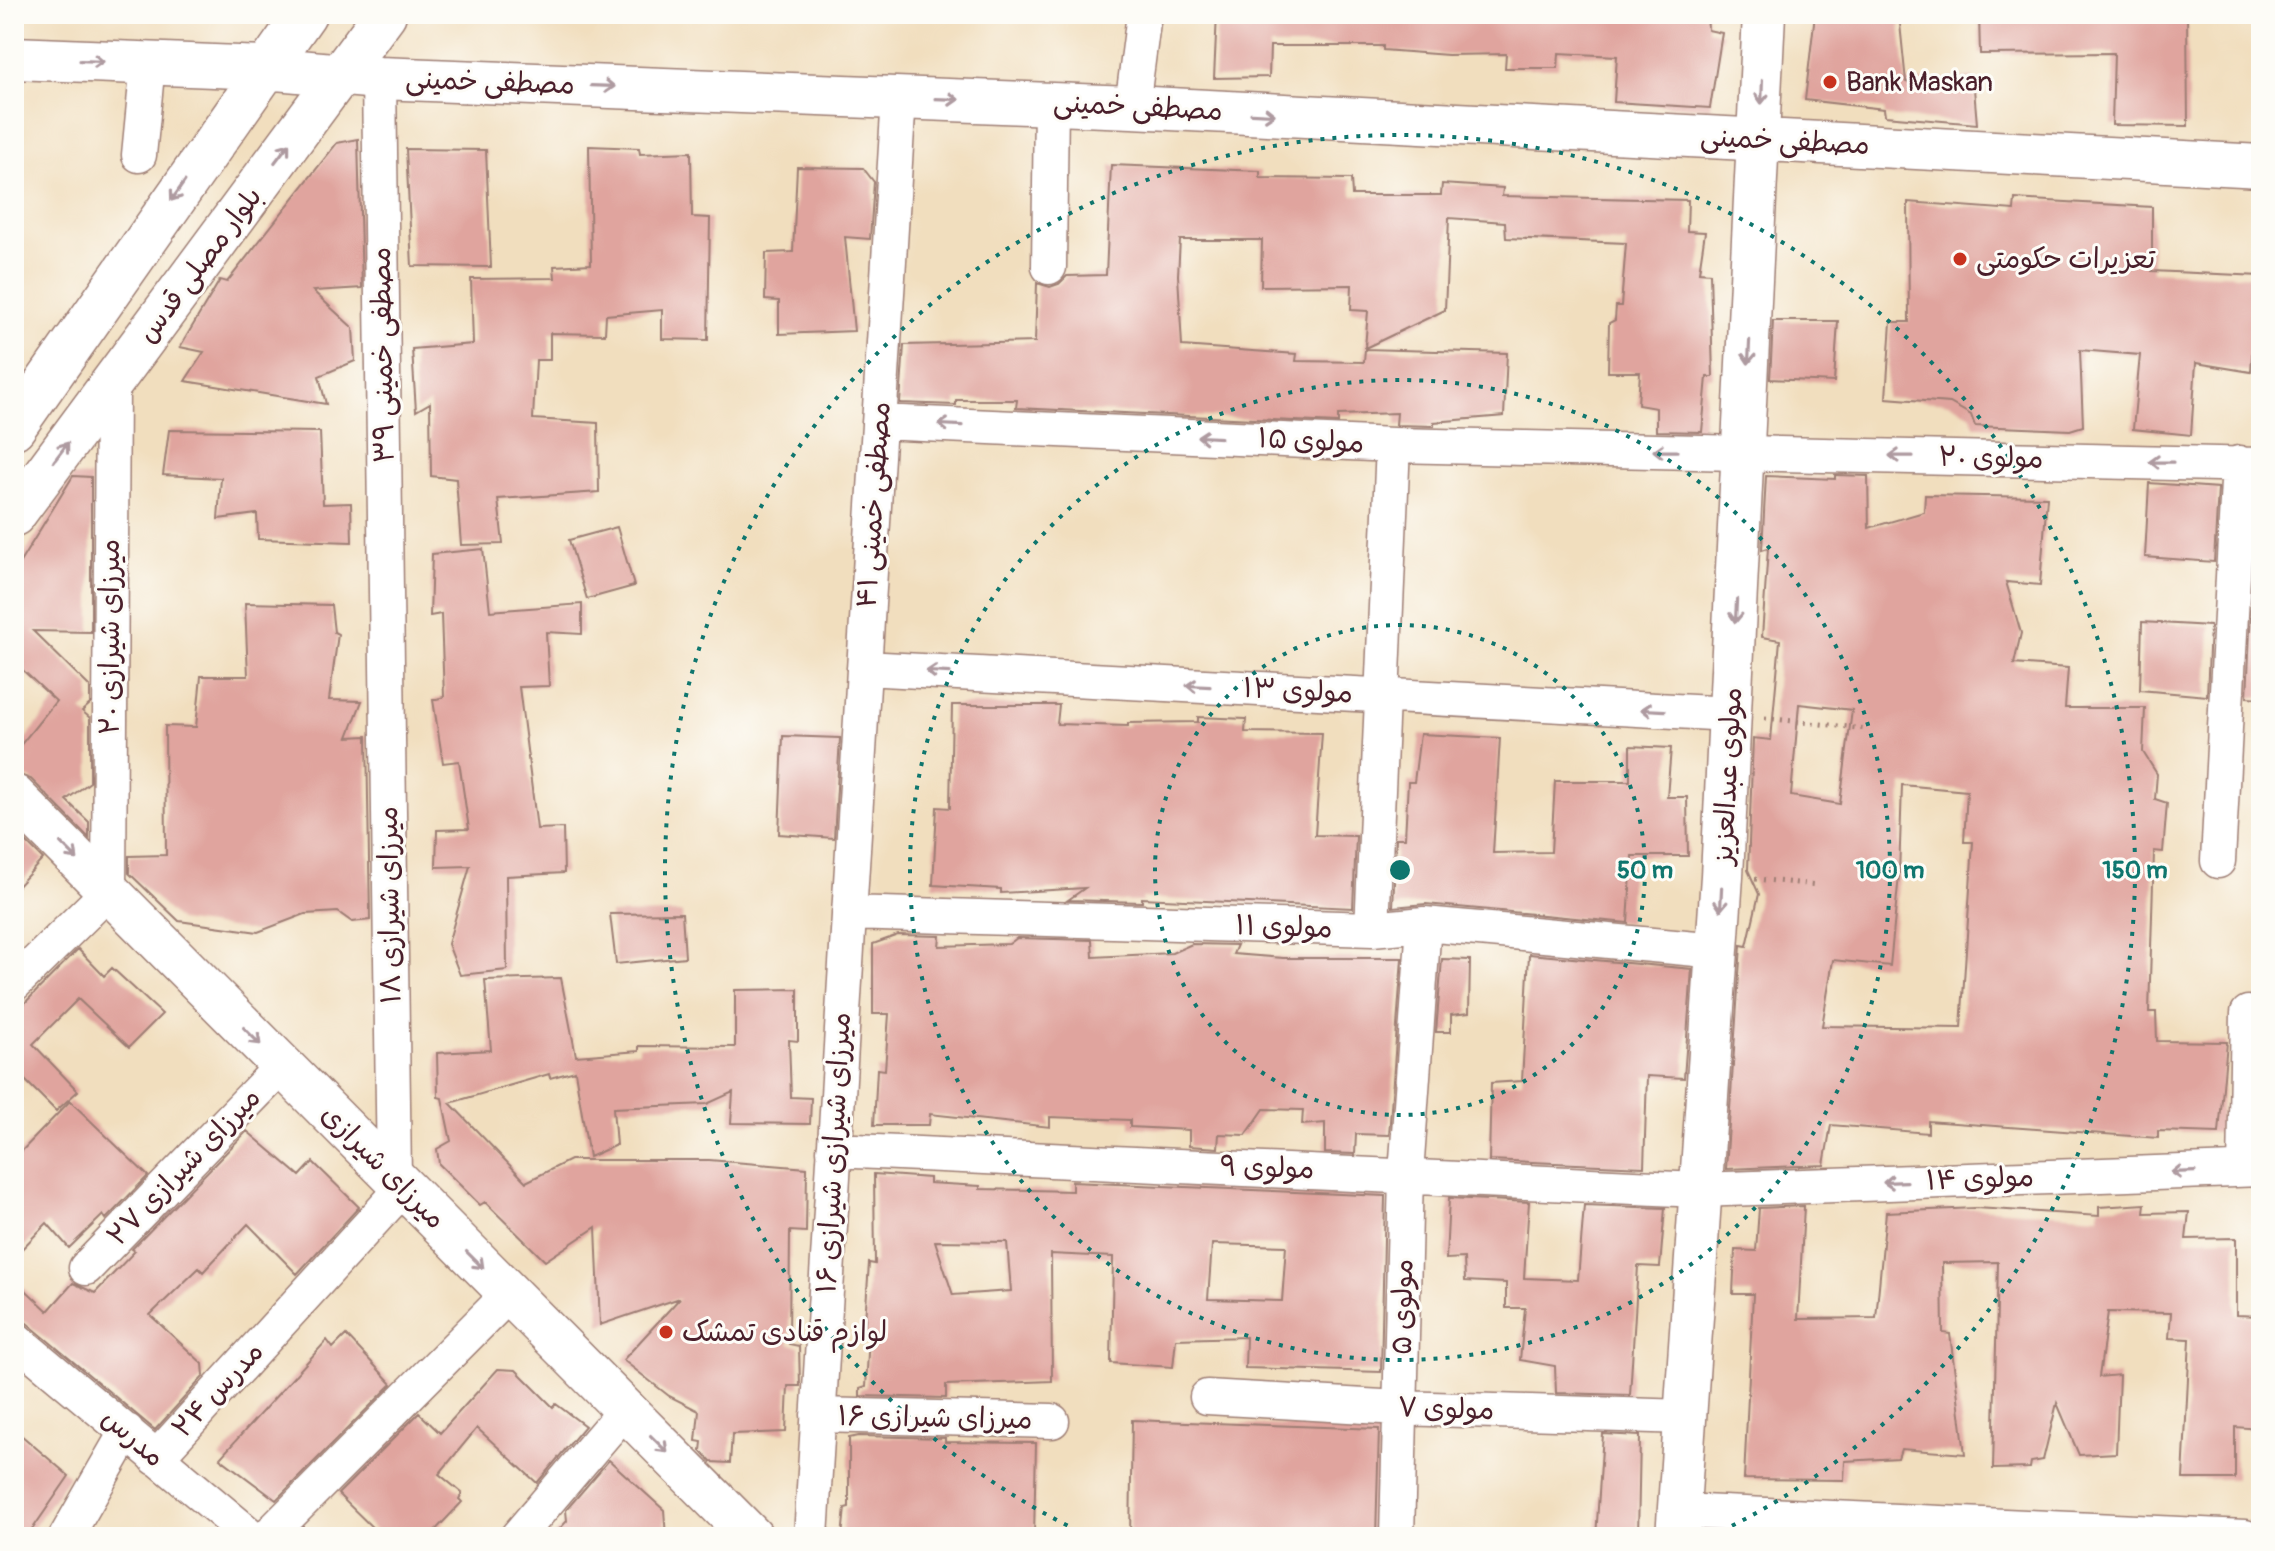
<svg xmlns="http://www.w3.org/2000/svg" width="2275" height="1551" viewBox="0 0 2275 1551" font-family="Pangolin,'Playpen Sans Arabic',sans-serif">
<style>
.building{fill:#e0a49e;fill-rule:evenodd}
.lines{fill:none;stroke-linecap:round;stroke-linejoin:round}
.minor-casing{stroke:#9e7e74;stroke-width:37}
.major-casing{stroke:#9e7e74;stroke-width:45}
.path{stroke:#9e7e74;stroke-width:5;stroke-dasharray:2 6;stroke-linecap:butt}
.minor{stroke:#fff;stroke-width:34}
.major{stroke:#fff;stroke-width:42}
.oneway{stroke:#ae9aa0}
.ring{fill:none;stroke:#0f766e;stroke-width:4;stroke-dasharray:4 8}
.poi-dot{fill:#c8321e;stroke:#fdfcf7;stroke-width:3}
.labels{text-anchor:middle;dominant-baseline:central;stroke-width:6;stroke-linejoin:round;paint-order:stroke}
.street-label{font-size:28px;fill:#4a1f2b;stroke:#fdfcf7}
.poi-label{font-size:28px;fill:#4a1f2b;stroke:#fdfcf7;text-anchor:start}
.centre{fill:#0f766e;stroke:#fdfcf7;stroke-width:4}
.ring-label{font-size:24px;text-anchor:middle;font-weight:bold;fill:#0f766e;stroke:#fdfcf7;stroke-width:6;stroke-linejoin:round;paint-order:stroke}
</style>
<rect width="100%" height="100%" fill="#fdfcf7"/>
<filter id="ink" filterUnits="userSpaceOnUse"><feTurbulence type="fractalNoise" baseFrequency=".0125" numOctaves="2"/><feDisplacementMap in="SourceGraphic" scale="16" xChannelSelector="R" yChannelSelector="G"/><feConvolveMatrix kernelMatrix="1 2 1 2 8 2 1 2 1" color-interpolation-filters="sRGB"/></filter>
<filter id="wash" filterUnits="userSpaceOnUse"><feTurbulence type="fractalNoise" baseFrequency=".006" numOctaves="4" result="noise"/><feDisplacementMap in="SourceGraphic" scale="32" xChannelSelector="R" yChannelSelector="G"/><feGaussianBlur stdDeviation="1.8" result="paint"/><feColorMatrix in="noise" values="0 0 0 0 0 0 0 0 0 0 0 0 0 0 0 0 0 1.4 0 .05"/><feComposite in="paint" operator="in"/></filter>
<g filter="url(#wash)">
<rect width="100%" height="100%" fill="#f1debe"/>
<g id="blocks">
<path class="building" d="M 1217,14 L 1707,14 L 1708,30 L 1722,33 L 1710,108 L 1614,102 L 1617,56 L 1559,53 L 1558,68 L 1505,68 L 1506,54 L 1448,55 L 1383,50 L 1383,46 L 1270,46 L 1269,77 L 1214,78 Z
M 1815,14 L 1899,14 L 1906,82 L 1973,77 L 1977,124 L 1885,116 L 1884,109 L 1805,100 Z
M 1979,14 L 2187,14 L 2188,126 L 2112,125 L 2114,53 L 1980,54 Z
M 358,139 L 362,288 L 313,291 L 353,328 L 355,361 L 319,376 L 326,404 L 185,381 L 204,352 L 180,347 L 220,280 L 227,282 L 337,143 Z
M 589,146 L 639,148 L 640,154 L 691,152 L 692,217 L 710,218 L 708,340 L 662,339 L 662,310 L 606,315 L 605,334 L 550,333 L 550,360 L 536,360 L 533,419 L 598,423 L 599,492 L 498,499 L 503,544 L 461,545 L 456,479 L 431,476 L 430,403 L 416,411 L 412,349 L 473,344 L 471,279 L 555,278 L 554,266 L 591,264 Z
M 406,149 L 486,150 L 491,267 L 412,266 Z
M 1111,165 L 1260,171 L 1260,178 L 1351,179 L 1352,195 L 1441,195 L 1442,184 L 1503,188 L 1502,196 L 1688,200 L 1687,231 L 1705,232 L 1699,272 L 1710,273 L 1713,377 L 1707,377 L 1702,432 L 1656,431 L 1656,408 L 1638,405 L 1640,372 L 1608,372 L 1609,323 L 1615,320 L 1616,306 L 1621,306 L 1626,243 L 1506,238 L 1505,222 L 1449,218 L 1445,310 L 1365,348 L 1368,311 L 1351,310 L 1352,285 L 1261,286 L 1262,240 L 1180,240 L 1178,275 L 1182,346 L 1297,354 L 1296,361 L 1364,362 L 1365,349 L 1507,353 L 1504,416 L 1434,422 L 1434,426 L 1396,425 L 1397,413 L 1338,415 L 1338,423 L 1016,408 L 1017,400 L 956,400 L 956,405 L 900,403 L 904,345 L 1035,342 L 1037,283 L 1050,287 L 1059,284 L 1067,276 L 1106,275 Z
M 797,167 L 863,168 L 874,182 L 870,239 L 845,237 L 854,331 L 779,334 L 779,301 L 765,300 L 766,253 L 793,252 Z
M 2015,199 L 2152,207 L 2152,271 L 2261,276 L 2261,324 L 2254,324 L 2251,372 L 2196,363 L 2191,435 L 2133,429 L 2140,355 L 2080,350 L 2083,426 L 2070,430 L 1975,426 L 1971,415 L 1950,403 L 1886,398 L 1891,322 L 1909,322 L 1908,202 L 2014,210 Z
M 1773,321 L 1838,321 L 1834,382 L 1770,379 Z
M 169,430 L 320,432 L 323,504 L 351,503 L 352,542 L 258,539 L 257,514 L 218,519 L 221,478 L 163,475 Z
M 1835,475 L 1868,476 L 1869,528 L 1924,512 L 1925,495 L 2047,497 L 2040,585 L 2006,582 L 2021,633 L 2014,664 L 2068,668 L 2065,708 L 2145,708 L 2143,752 L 2157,774 L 2155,799 L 2167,803 L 2163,852 L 2154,851 L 2149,1012 L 2156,1012 L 2157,1041 L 2227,1042 L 2219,1133 L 2158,1131 L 2158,1138 L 1928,1121 L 1928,1133 L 1831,1125 L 1824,1165 L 1726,1169 L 1741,945 L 1747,946 L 1759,894 L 1748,870 L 1753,738 L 1771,740 L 1780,640 L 1762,637 L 1768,548 L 1762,550 L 1766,476 L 1835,479 ZM 1799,704 L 1852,710 L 1840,804 L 1791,796 ZM 1902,785 L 1967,791 L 1964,842 L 1973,842 L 1961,1028 L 1822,1026 L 1833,960 L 1890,966 L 1899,875 Z
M 73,476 L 91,477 L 91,632 L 33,631 L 90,687 L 90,704 L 82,711 L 90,718 L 90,782 L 66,800 L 89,822 L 89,838 L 31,779 L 14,773 L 14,753 L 56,701 L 14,662 L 14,572 Z
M 2149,483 L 2218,488 L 2214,562 L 2145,557 Z
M 617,527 L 634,586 L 587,599 L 569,540 Z
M 483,549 L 490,611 L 582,604 L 582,634 L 546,632 L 549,686 L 519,687 L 537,829 L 563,828 L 564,873 L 506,876 L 507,970 L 460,975 L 448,944 L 470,866 L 436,867 L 437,830 L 469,829 L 459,761 L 443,763 L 433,700 L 444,697 L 441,614 L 430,616 L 432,554 Z
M 245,603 L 331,605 L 334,632 L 338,634 L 329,700 L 362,701 L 348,737 L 367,736 L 370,920 L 352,922 L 338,912 L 305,914 L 258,932 L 179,921 L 129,873 L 129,856 L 166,855 L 165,726 L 196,727 L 201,676 L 248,676 Z
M 2251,609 L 2261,609 L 2261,698 L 2247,697 Z
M 2142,622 L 2210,626 L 2207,696 L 2140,690 Z
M 952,705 L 1059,705 L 1057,724 L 1128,726 L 1128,723 L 1198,722 L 1198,717 L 1246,719 L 1245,732 L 1322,733 L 1315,835 L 1356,836 L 1353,908 L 1142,898 L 1142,902 L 1068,900 L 1085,888 L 1001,893 L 1001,889 L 933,885 L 937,807 L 950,808 Z
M 1420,734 L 1500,738 L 1493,853 L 1551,852 L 1555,781 L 1630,781 L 1630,746 L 1671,748 L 1667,797 L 1687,797 L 1688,856 L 1632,856 L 1628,923 L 1426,904 L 1393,907 L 1396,838 L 1405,838 L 1408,782 L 1414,782 Z
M 783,736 L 840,738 L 834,838 L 779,834 Z
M 14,830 L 43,859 L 14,890 Z
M 682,913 L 685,957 L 616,964 L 610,914 Z
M 898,935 L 940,936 L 939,946 L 1009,944 L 1017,938 L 1092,940 L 1093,957 L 1172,953 L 1192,944 L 1237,945 L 1233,954 L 1283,958 L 1402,958 L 1389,1135 L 1356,1134 L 1355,1154 L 1325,1153 L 1325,1123 L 1302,1125 L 1303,1110 L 1264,1109 L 1246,1135 L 1219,1134 L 1218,1148 L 1189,1146 L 1189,1130 L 1130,1127 L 1130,1120 L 1050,1117 L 1050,1127 L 930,1114 L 929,1125 L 874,1125 L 877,1069 L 885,1070 L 889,1014 L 873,1014 L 873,944 Z
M 78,949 L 104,976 L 112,968 L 162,1014 L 129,1047 L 78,999 L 33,1044 L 78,1091 L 56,1111 L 14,1069 L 14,1014 Z
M 1529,954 L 1692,969 L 1684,1078 L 1647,1076 L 1644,1167 L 1489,1160 L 1491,1083 L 1522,1081 Z
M 1442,959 L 1470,960 L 1469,1013 L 1451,1015 L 1451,1032 L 1436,1032 Z
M 561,978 L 576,1056 L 639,1051 L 639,1046 L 735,1047 L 735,990 L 798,989 L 798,1041 L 789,1040 L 791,1097 L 811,1098 L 810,1124 L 731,1123 L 733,1092 L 707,1104 L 613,1108 L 616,1145 L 589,1157 L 575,1071 L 550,1078 L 549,1074 L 450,1103 L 526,1182 L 570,1160 L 709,1160 L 807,1168 L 806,1232 L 790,1231 L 789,1344 L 799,1346 L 800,1386 L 788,1386 L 786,1432 L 732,1434 L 730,1463 L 711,1462 L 701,1451 L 702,1442 L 696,1441 L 699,1411 L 669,1396 L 623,1360 L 680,1298 L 600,1325 L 596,1227 L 545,1261 L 485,1202 L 480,1205 L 439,1164 L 437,1149 L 451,1141 L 442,1098 L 438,1097 L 437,1053 L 491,1050 L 485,980 Z
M 70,1101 L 148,1176 L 106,1219 L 103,1215 L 69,1248 L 47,1223 L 14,1257 L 14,1159 Z
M 247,1131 L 300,1176 L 313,1162 L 359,1207 L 297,1274 L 248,1224 L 203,1272 L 199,1268 L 150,1315 L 203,1364 L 204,1376 L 155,1430 L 27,1323 L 14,1318 L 14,1279 L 48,1311 L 73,1283 L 95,1293 L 135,1251 L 132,1249 Z
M 874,1174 L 929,1178 L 929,1183 L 980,1186 L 980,1189 L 1072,1191 L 1072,1182 L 1385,1196 L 1381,1372 L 1245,1368 L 1246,1337 L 1176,1339 L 1173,1367 L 1111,1363 L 1113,1257 L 1051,1254 L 1052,1381 L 946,1385 L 946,1398 L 860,1396 L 860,1389 L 866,1387 L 869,1336 L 864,1336 L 869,1263 L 875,1264 ZM 935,1241 L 1007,1242 L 1011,1291 L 953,1295 ZM 1212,1244 L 1286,1246 L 1282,1301 L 1208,1299 Z
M 1449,1198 L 1529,1202 L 1524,1278 L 1578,1280 L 1584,1205 L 1665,1208 L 1660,1267 L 1638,1266 L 1630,1395 L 1556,1393 L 1555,1366 L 1520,1360 L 1525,1308 L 1506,1308 L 1506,1283 L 1465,1281 L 1464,1258 L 1446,1259 Z
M 2145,1204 L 2144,1213 L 2189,1212 L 2186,1239 L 2236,1238 L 2236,1315 L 2261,1316 L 2261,1429 L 2235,1427 L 2235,1479 L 2183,1479 L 2190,1339 L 2169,1338 L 2171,1313 L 2108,1312 L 2099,1377 L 2119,1375 L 2116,1453 L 2079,1455 L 2057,1403 L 2043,1460 L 2031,1462 L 2030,1468 L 1993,1469 L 1998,1262 L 1942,1263 L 1943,1333 L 1950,1334 L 1965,1454 L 1901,1449 L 1898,1458 L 1845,1461 L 1844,1480 L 1744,1479 L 1753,1294 L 1733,1294 L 1735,1250 L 1756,1251 L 1759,1208 L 1804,1206 L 1798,1319 L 1876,1318 L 1886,1212 L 1976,1208 L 2099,1216 L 2099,1207 Z
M 346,1335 L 392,1384 L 276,1500 L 220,1458 L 327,1340 L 333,1348 Z
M 498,1369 L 516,1370 L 553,1407 L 556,1404 L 585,1426 L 537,1483 L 477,1428 L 439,1474 L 462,1493 L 459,1499 L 462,1502 L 429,1537 L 382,1537 L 338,1494 L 419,1413 L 440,1433 Z
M 1132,1420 L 1379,1429 L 1376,1537 L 1130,1537 Z
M 14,1429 L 69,1476 L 27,1537 L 14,1537 Z
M 1603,1434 L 1640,1436 L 1638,1537 L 1596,1537 Z
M 859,1436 L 945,1438 L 945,1442 L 1036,1443 L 1034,1537 L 842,1537 L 845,1508 L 849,1507 L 849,1438 Z
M 609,1460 L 664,1510 L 666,1537 L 552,1537 L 567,1521 L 566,1510 Z"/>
</g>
</g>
<g filter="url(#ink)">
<use href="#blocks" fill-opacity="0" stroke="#9e7e74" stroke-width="2"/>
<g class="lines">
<defs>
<path id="minor" d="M 379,78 L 394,1178
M 1132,107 L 1144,14
M 139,155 L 148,63
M 1049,267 L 1051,103
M 879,422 L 1393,445 L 2261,465
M 864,668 L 1731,714
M 2218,861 L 2239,463
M 849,913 L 1372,929 L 1424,924 L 1718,951
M 1372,929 L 1393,445
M 14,984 L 109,891 L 112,383
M 834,1150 L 1699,1190 L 2261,1169
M 2245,1169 L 2248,1013
M 86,1268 L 282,1066
M 14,1338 L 252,1537
M 1207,1397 L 1400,1408 L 1686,1417
M 818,1415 L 1052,1421
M 156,1458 L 404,1187
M 1679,1511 L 2245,1537
M 66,1537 L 127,1431
M 267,1537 L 509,1294
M 517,1537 L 625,1410
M 811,1537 L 899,97
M 1397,1537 L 1406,1174 L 1424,924"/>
<path id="major" d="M 14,58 L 264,68 L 379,78 L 1132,107 L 2261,166
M 14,428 L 305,14
M 14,515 L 385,14
M 14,796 L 752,1537
M 1677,1537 L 1722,876 L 1764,14"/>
</defs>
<use href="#minor" class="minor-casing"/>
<use href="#major" class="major-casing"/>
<path class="path" d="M 1765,718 L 1867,729
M 1755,879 L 1818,885"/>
<use href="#minor" class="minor"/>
<use href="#major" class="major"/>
</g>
<defs><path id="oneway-shaft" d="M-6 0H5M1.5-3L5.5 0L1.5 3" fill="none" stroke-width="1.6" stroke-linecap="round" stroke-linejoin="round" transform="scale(2)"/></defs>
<g class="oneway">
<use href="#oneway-shaft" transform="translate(92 61) rotate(2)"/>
<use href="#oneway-shaft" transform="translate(603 86) rotate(2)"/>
<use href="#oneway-shaft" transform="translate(1762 92) rotate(92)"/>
<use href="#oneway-shaft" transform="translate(947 99) rotate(2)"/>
<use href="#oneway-shaft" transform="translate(1263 114) rotate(3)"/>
<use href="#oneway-shaft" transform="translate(282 153) rotate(-53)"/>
<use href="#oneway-shaft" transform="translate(178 191) rotate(125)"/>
<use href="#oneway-shaft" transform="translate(1749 352) rotate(93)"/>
<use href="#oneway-shaft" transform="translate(950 425) rotate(-177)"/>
<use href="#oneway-shaft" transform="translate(1209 437) rotate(-177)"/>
<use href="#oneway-shaft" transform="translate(1665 451) rotate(-179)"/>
<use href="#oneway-shaft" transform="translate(61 452) rotate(-53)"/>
<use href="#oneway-shaft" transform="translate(1901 456) rotate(-179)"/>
<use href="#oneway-shaft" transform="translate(2161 462) rotate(-179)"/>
<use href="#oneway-shaft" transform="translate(1736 611) rotate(93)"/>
<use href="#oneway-shaft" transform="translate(938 672) rotate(-177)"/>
<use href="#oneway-shaft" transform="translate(1198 686) rotate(-177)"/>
<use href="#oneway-shaft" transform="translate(1653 710) rotate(-177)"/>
<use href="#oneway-shaft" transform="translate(69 851) rotate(45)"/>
<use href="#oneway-shaft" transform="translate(1721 899) rotate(93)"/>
<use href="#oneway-shaft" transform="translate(252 1036) rotate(45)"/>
<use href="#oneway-shaft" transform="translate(2183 1172) rotate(178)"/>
<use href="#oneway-shaft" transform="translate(1895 1182) rotate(178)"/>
<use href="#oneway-shaft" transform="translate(475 1260) rotate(45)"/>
<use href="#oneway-shaft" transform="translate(659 1444) rotate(45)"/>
</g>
</g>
<g class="ring">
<circle cx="1400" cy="870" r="245"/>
<circle cx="1400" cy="870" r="490"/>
<path d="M1089 1536A735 735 0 1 1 1711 1536"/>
</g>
<g class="poi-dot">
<circle cx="1830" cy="82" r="8"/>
<circle cx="1960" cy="259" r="8"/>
<circle cx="666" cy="1332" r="8"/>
</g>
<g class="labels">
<g class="street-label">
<text transform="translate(490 82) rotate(2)">مصطفی خمینی</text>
<text transform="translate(1138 107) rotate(3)">مصطفی خمینی</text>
<text transform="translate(1785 141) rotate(3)">مصطفی خمینی</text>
<text transform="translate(200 265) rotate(-53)">بلوار مصلی قدس</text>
<text transform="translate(383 355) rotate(-91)">مصطفی خمینی ۳۹</text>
<text transform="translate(1311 441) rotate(3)">مولوی ۱۵</text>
<text transform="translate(1991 458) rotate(1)">مولوی ۲۰</text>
<text transform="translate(874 505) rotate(-86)">مصطفی خمینی ۴۱</text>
<text transform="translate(110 637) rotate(-90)">میرزای شیرازی ۲۰</text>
<text transform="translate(1298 691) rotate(3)">مولوی ۱۳</text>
<text transform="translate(1728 776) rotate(-87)">مولوی عبدالعزیز</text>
<text transform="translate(390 905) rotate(-91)">میرزای شیرازی ۱۸</text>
<text transform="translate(1284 927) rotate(2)">مولوی ۱۱</text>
<text transform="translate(834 1153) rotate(-87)">میرزای شیرازی شیرازی ۱۶</text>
<text transform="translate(184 1167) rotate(-46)">میرزای شیرازی ۲۷</text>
<text transform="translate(383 1167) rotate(45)">میرزای شیرازی</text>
<text transform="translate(1267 1168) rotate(2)">مولوی ۹</text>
<text transform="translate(1980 1179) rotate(-2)">مولوی ۱۴</text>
<text transform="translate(1403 1307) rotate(-89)">مولوی ۵</text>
<text transform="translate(218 1390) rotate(-47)">مدرس ۲۴</text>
<text transform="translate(1446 1409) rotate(2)">مولوی ۷</text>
<text transform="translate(935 1418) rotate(1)">میرزای شیرازی ۱۶</text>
<text transform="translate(133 1438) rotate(41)">مدرس</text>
</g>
<g class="poi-label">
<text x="1846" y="82">Bank Maskan</text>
<text x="1976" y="259">تعزیرات حکومتی</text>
<text x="682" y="1332">لوازم قنادی تمشک</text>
</g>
</g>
<circle cx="1400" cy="870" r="12" class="centre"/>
<g class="ring-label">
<text x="1645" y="878">50 m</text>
<text x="1890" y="878">100 m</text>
<text x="2135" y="878">150 m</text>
</g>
<rect width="2275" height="1551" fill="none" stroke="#fdfcf7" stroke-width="48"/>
</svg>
